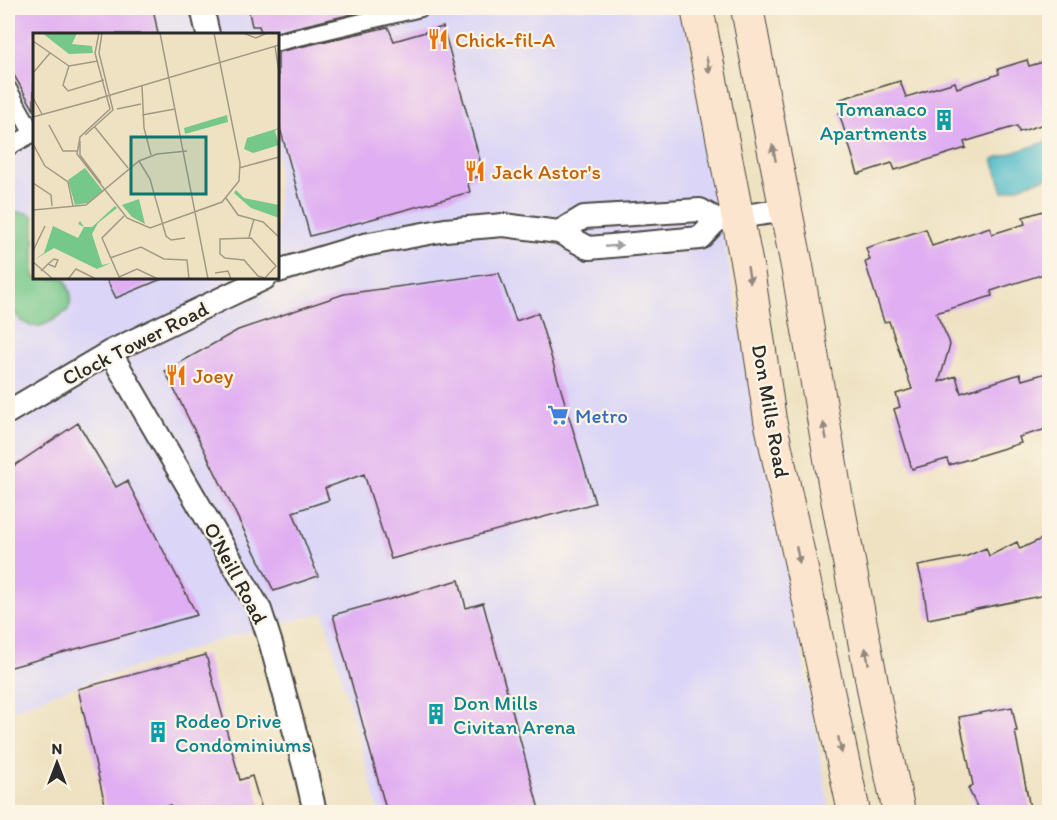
<svg xmlns="http://www.w3.org/2000/svg" width="1057" height="820" viewBox="0 0 1057 820" font-family="Itim,sans-serif">
<style>
.built{fill:#dbd6f7;fill-rule:evenodd}
.green{fill:#75c78a;stroke:#50795a;stroke-width:1.5}
.water{fill:#4cb9c7;stroke:#3c7279;stroke-width:1.5}
.building{fill:#e0aef2}
.lines{fill:none;stroke-linecap:round;stroke-linejoin:round}
.pedestrian-casing{stroke:#484642;stroke-width:20}
.minor-casing{stroke:#484642;stroke-width:26}
.secondary-casing{stroke:#484642;stroke-width:34}
.pedestrian{stroke:#fff;stroke-width:16}
.minor{stroke:#fff;stroke-width:22}
.secondary{stroke:#fbe5cf;stroke-width:32}
.oneway{fill:#93887d}
.oneway2{fill:#a0a0a0}
.labels{text-anchor:middle;dominant-baseline:central;stroke-width:4.5;stroke-linejoin:round;paint-order:stroke}
.food-label{font-size:21px;fill:#c56008;stroke:#fcf5e5;text-anchor:start}
.culture-label{font-size:21px;fill:#0d838f;stroke:#fcf5e5;text-anchor:start}
.street-label{font-size:21px;fill:#2b2b2b;stroke:#fcf5e5}
.shop-label{font-size:21px;fill:#366cbe;stroke:#fcf5e5;text-anchor:start}
.inset-road{fill:none;stroke:#a19986;stroke-width:1.5}
.view{fill:#0f766e;fill-opacity:0.15;stroke:#0f766e;stroke-width:3}
.inset-edge{fill:none;stroke:#2b2b2b;stroke-width:3}
</style>
<rect width="100%" height="100%" fill="#fcf5e5"/>
<filter id="ink" filterUnits="userSpaceOnUse"><feTurbulence type="fractalNoise" baseFrequency=".0167" numOctaves="2"/><feDisplacementMap in="SourceGraphic" scale="12" xChannelSelector="R" yChannelSelector="G"/><feConvolveMatrix kernelMatrix="1 2 1 2 8 2 1 2 1" color-interpolation-filters="sRGB"/></filter>
<filter id="wash" filterUnits="userSpaceOnUse"><feTurbulence type="fractalNoise" baseFrequency=".008" numOctaves="4" result="noise"/><feDisplacementMap in="SourceGraphic" scale="24" xChannelSelector="R" yChannelSelector="G"/><feGaussianBlur stdDeviation="1.35" result="paint"/><feColorMatrix in="noise" values="0 0 0 0 0 0 0 0 0 0 0 0 0 0 0 0 0 1.4 0 .05"/><feComposite in="paint" operator="in"/></filter>
<g filter="url(#wash)">
<rect width="100%" height="100%" fill="#efe2c2"/>
<path class="built" d="M 8,8 L 682,8 L 715,175 L 725,245 L 781,536 L 830,812 L 379,812 L 324,613 L 229,637 L 58,692 L 8,712 ZM 34,34 L 278,34 L 278,278 L 34,278 Z"/>
<path class="green" d="M 16,212 L 28,213 L 34,217 L 34,278 L 65,278 L 71,295 L 70,305 L 67,311 L 50,322 L 40,326 L 31,326 L 21,321 L 8,303 L 8,214 Z"/>
<path class="water" d="M 1049,141 L 1049,177 L 1003,192 L 993,159 Z"/>
<g id="blocks">
<path class="building" d="M 8,8 L 153,8 L 158,34 L 34,34 L 34,110 L 8,65 Z
M 248,8 L 378,8 L 276,32 L 271,34 L 262,34 L 259,26 L 252,26 Z
M 388,27 L 394,41 L 443,27 L 484,175 L 467,180 L 470,192 L 310,236 L 278,121 L 278,52 Z
M 1027,60 L 1029,66 L 1050,60 L 1050,122 L 1019,132 L 1017,126 L 964,142 L 966,148 L 895,170 L 892,163 L 858,174 L 839,113 L 845,111 L 841,99 L 900,81 L 906,97 L 955,82 L 957,88 L 999,74 L 998,69 Z
M 1050,209 L 1050,272 L 991,291 L 992,296 L 936,313 L 949,341 L 950,345 L 939,382 L 956,376 L 961,393 L 1020,374 L 1022,380 L 1050,372 L 1050,428 L 1019,437 L 1021,443 L 949,465 L 947,459 L 912,469 L 894,409 L 900,407 L 896,394 L 912,389 L 889,321 L 884,322 L 865,262 L 870,260 L 866,248 L 926,229 L 932,246 L 990,227 L 992,234 L 1025,224 L 1023,217 Z
M 499,273 L 516,321 L 538,313 L 595,503 L 391,559 L 364,474 L 325,488 L 329,500 L 293,512 L 318,576 L 274,591 L 165,371 L 238,330 L 344,294 Z
M 106,278 L 164,278 L 116,298 Z
M 78,423 L 116,487 L 127,481 L 197,615 L 8,668 L 8,470 Z
M 1050,535 L 1050,594 L 928,619 L 923,585 L 918,566 L 965,557 L 986,548 L 989,556 L 1017,542 L 1020,549 Z
M 459,580 L 466,608 L 483,603 L 540,813 L 387,813 L 333,615 Z
M 206,655 L 240,780 L 252,776 L 263,813 L 173,813 L 170,805 L 144,813 L 107,813 L 78,689 Z
M 1012,707 L 1017,731 L 1015,731 L 1031,813 L 980,813 L 968,788 L 973,785 L 959,717 Z"/>
</g>
</g>
<g filter="url(#ink)">
<use href="#blocks" fill-opacity="0" stroke="#484642" stroke-width="1.5"/>
<g class="lines">
<defs>
<path id="pedestrian" d="M 278,42 L 421,8
M 8,89 L 33,134
M 8,147 L 34,133"/>
<path id="minor" d="M 202,8 L 208,34
M 559,232 L 584,217 L 700,210 L 717,220 L 786,210
M 278,271 L 364,245 L 445,230 L 503,225 L 559,232 L 589,248 L 700,238 L 717,220
M 110,352 L 260,610 L 271,644 L 306,773 L 315,812
M 8,412 L 110,352 L 265,278"/>
<path id="secondary" d="M 697,8 L 749,276 L 770,420 L 854,812
M 747,8 L 772,141 L 797,266 L 835,488 L 878,714 L 899,812"/>
</defs>
<use href="#pedestrian" class="pedestrian-casing"/>
<use href="#minor" class="minor-casing"/>
<use href="#secondary" class="secondary-casing"/>
<use href="#pedestrian" class="pedestrian"/>
<use href="#minor" class="minor"/>
<use href="#secondary" class="secondary"/>
</g>
<defs><path id="oneway-solid" d="M-6-.8H1V-3.2L6.5 0L1 3.2V.8H-6Z" transform="scale(1.5)"/></defs>
<g class="oneway">
<use href="#oneway-solid" transform="translate(708 65) rotate(79)"/>
<use href="#oneway-solid" transform="translate(774 153) rotate(-102)"/>
<use href="#oneway-solid" transform="translate(749 275) rotate(80)"/>
<use href="#oneway-solid" transform="translate(825 431) rotate(-100)"/>
<use href="#oneway-solid" transform="translate(798 555) rotate(78)"/>
<use href="#oneway-solid" transform="translate(867 656) rotate(-101)"/>
<use href="#oneway-solid" transform="translate(840 745) rotate(78)"/>
</g>
<use class="oneway2" href="#oneway-solid" transform="translate(614 246) rotate(-5)"/>
</g>
<defs>
<symbol id="restaurant-bare" viewBox="-9 -9 18 18"><path d="M-5-6h1v4h1v-4h1v4h1v-4h1v5L-1.5 .5V6h-2V.5L-5-1ZM5-6V6H3V1.5H1.5Q1.5-4 5-6Z" fill="#e8710a" stroke="#fcf5e5" stroke-width="2.5" paint-order="stroke"/></symbol>
<symbol id="building-bare" viewBox="-9 -9 18 18"><path d="M-4-6H4V6H1V3H-1V6H-4ZM-2.5-4.3h1.7v1.8h-1.7ZM.8-4.3h1.7v1.8H.8ZM-2.5-1h1.7V.8h-1.7ZM.8-1h1.7V.8H.8Z" fill="#0f9aa8" stroke="#fcf5e5" stroke-width="2.5" paint-order="stroke"/></symbol>
<symbol id="supermarket-bare" viewBox="-9 -9 18 18"><path d="M-6-5.5h2.5l.6 2H6L4.5 2H-2.5L-4.4-4H-6ZM-1.5 3.2a1.3 1.3 0 1 0 .1 0ZM3 3.2a1.3 1.3 0 1 0 .1 0Z" fill="#3f7fe0" stroke="#fcf5e5" stroke-width="2.5" paint-order="stroke"/></symbol>
</defs>
<g fill-rule="evenodd">
<use href="#restaurant-bare" x="423" y="24" width="30" height="30"/>
<use href="#building-bare" x="929" y="105" width="30" height="30"/>
<use href="#restaurant-bare" x="460" y="156" width="30" height="30"/>
<use href="#restaurant-bare" x="161" y="360" width="30" height="30"/>
<use href="#supermarket-bare" x="543" y="400" width="30" height="30"/>
<use href="#building-bare" x="421" y="699" width="30" height="30"/>
<use href="#building-bare" x="143" y="717" width="30" height="30"/>
</g>
<g class="labels">
<g class="food-label">
<text x="455" y="39">Chick-fil-A</text>
<text x="492" y="171">Jack Astor's</text>
<text x="193" y="375">Joey</text>
</g>
<g class="culture-label">
<text x="927" y="108" text-anchor="end">Tomanaco<tspan x="927" dy="24">Apartments</tspan></text>
<text x="453" y="702">Don Mills<tspan x="453" dy="24">Civitan Arena</tspan></text>
<text x="175" y="720">Rodeo Drive<tspan x="175" dy="24">Condominiums</tspan></text>
</g>
<g class="street-label">
<text transform="translate(135 343) rotate(-27)">Clock Tower Road</text>
<text transform="translate(771 411) rotate(80)">Don Mills Road</text>
<text transform="translate(236 573) rotate(62)">O'Neill Road</text>
</g>
<g class="shop-label">
<text x="575" y="415">Metro</text>
</g>
</g>
<g transform="translate(33 33)">
<rect width="246" height="246" fill="#efe2c2"/>
<path d="M 9,0 L 44,0 L 39,11 L 59,13 L 60,20 L 36,21 ZM 194,82 L 195,89 L 152,101 L 151,95 ZM 246,95 L 242,98 L 246,112 L 220,120 L 211,116 L 214,105 ZM 52,135 L 70,158 L 55,170 L 42,172 L 35,147 ZM 203,157 L 211,165 L 246,172 L 246,185 L 218,175 L 201,160 ZM 106,166 L 112,191 L 99,184 L 89,172 ZM 82,173 L 84,175 L 65,190 L 59,201 L 69,232 L 78,230 L 64,236 L 21,215 L 1,227 L 11,220 L 20,193 L 45,205 L 51,194 L 45,191 L 47,188 L 51,194 L 59,194 Z" fill="#75c78a"/>
<path class="inset-road" d="M 66,0 L 62,20 L 77,76 L 47,104 L 44,121 L 94,185 L 117,195 L 189,169 L 206,148 L 207,130 L 181,0M 127,0 L 175,246M 210,0 L 223,5 L 234,0M 0,8 L 36,33 L 65,28M 242,13 L 246,40M 36,33 L 30,52 L 35,58 L 71,47M 0,40 L 17,20M 109,53 L 111,95 L 118,122M 0,65 L 9,81M 64,66 L 246,12M 84,76 L 108,71M 109,82 L 142,76M 0,84 L 66,66M 61,93 L 95,135M 18,96 L 16,92 L 30,118 L 44,118M 52,102 L 80,77 L 66,20 L 69,0M 47,108 L 47,122 L 68,150M 0,111 L 12,133 L 35,149 L 40,173M 106,128 L 117,146 L 133,203 L 138,207 L 152,205M 206,135 L 246,124M 0,150 L 18,162 L 19,173M 193,165 L 205,182 L 230,189 L 246,204M 0,177 L 53,172 L 106,128 L 124,121 L 154,118M 216,204 L 221,186M 218,205 L 243,233 L 232,245 L 225,243 L 211,227 L 192,225 L 187,221 L 187,206 ZM 0,218 L 12,193M 77,225 L 108,214 L 131,226 L 154,227 L 156,246M 0,229 L 20,246M 8,238 L 15,231 L 21,226 L 25,227 L 22,234 L 15,231M 182,240 L 195,238 L 198,246M 86,244 L 104,236 L 125,246M 35,246 L 43,236 L 63,246M 87,246 L 69,205 L 91,183"/>
<path class="view" d="M 98,104 L 173,104 L 173,161 L 98,161 Z"/>
<rect width="246" height="246" class="inset-edge"/>
</g>
<rect width="1057" height="820" fill="none" stroke="#fcf5e5" stroke-width="30"/>
<g transform="translate(57 763)" stroke="#fcf5e5" stroke-width="4.5" paint-order="stroke">
<path d="M0-4.5L10 22L0 15L-10 22Z" fill="#2b2b2b"/>
<text y="-9" font-size="16" font-weight="bold" text-anchor="middle" fill="#2b2b2b">N</text>
</g>
</svg>
